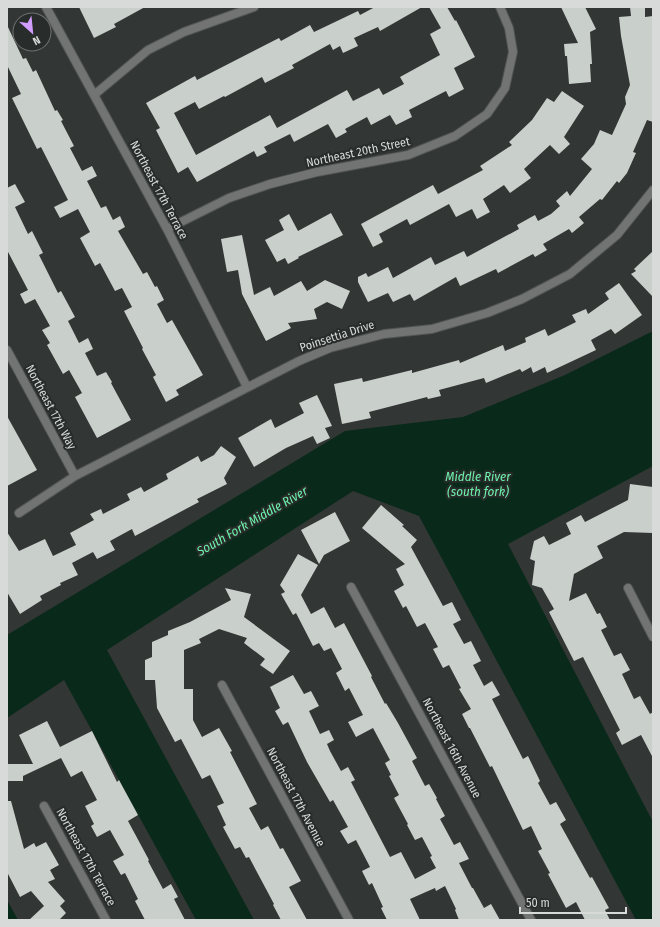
<svg xmlns="http://www.w3.org/2000/svg" width="660" height="927" viewBox="0 0 660 927" font-family="'Fira Sans Condensed',sans-serif">
<style>
.water{fill:#092a1a}
.building{fill:#c9cfcb}
.lines{fill:none;stroke-linecap:round;stroke-linejoin:round}
.street-casing{stroke:#505452;stroke-width:10}
.street{stroke:#727473;stroke-width:8}
.labels{text-anchor:middle;dominant-baseline:central;stroke-width:4;stroke-linejoin:round;paint-order:stroke}
.street-label{font-size:12px;fill:#d7dad8;stroke:#282c2a}
.water-label{font-size:13px;font-style:italic;fill:#6df2ac;stroke:#282c2a}
</style>
<rect width="100%" height="100%" fill="#323634"/>
<path class="water" d="M 653,331 L 653,466 L 508,544 L 653,822 L 653,920 L 636,920 L 419,516 L 353,491 L 107,650 L 254,920 L 196,920 L 64,680 L 7,718 L 7,635 L 345,431 L 463,417 L 565,375 Z
M 7,900 L 18,920 L 7,920 Z"/>
<path class="building" d="M 79,7 L 145,7 L 114,24 L 116,27 L 94,38 Z
M 375,7 L 422,7 L 380,31 L 378,27 L 354,38 L 358,46 L 343,53 L 340,46 L 333,50 L 330,44 L 292,65 L 294,68 L 265,83 L 262,77 L 225,97 L 224,96 L 199,109 L 195,102 L 174,113 L 196,155 L 270,115 L 277,128 L 347,90 L 353,101 L 379,88 L 383,95 L 404,84 L 400,77 L 440,55 L 430,34 L 441,28 L 429,7 L 447,7 L 455,21 L 456,20 L 475,57 L 454,68 L 464,89 L 449,97 L 446,91 L 409,110 L 412,117 L 396,125 L 390,115 L 371,125 L 367,117 L 345,129 L 347,132 L 336,138 L 328,124 L 294,142 L 290,134 L 264,147 L 267,152 L 257,157 L 254,151 L 197,182 L 188,167 L 178,173 L 156,130 L 160,128 L 146,103 L 195,76 L 197,80 L 279,38 L 281,41 L 310,25 L 314,32 L 358,11 L 360,15 Z
M 561,7 L 585,7 L 596,29 L 590,32 L 592,64 L 590,64 L 591,82 L 569,84 L 567,56 L 565,56 L 564,44 L 578,43 Z
M 630,7 L 645,7 L 645,17 L 653,16 L 653,122 L 647,120 L 633,152 L 636,153 L 627,173 L 619,183 L 617,181 L 602,200 L 600,199 L 579,217 L 584,223 L 572,233 L 569,229 L 543,244 L 547,250 L 535,257 L 533,254 L 498,273 L 496,269 L 460,286 L 456,277 L 414,301 L 410,294 L 393,302 L 388,293 L 368,302 L 358,282 L 358,277 L 366,273 L 368,277 L 388,267 L 393,278 L 431,257 L 435,265 L 464,251 L 467,257 L 519,229 L 517,225 L 535,215 L 538,221 L 551,214 L 560,206 L 556,201 L 567,191 L 570,196 L 592,169 L 581,159 L 594,144 L 600,130 L 612,135 L 626,104 L 625,97 L 630,85 L 621,36 L 619,17 L 631,16 Z
M 7,25 L 23,59 L 26,58 L 33,72 L 36,70 L 55,111 L 57,110 L 63,120 L 61,121 L 74,146 L 70,148 L 82,171 L 92,166 L 97,176 L 87,181 L 101,208 L 106,206 L 113,220 L 120,216 L 125,227 L 118,231 L 143,274 L 147,272 L 155,287 L 157,286 L 164,300 L 157,304 L 167,323 L 172,320 L 203,375 L 176,390 L 179,395 L 166,402 L 153,377 L 156,375 L 142,349 L 143,348 L 124,311 L 132,307 L 122,288 L 115,291 L 100,263 L 95,266 L 80,238 L 90,232 L 78,209 L 60,218 L 54,207 L 68,200 L 41,147 L 37,149 L 12,98 L 21,94 L 7,65 Z
M 562,91 L 584,106 L 564,137 L 570,144 L 559,154 L 550,145 L 524,169 L 531,178 L 510,193 L 504,185 L 483,199 L 490,212 L 477,219 L 472,209 L 456,217 L 449,204 L 410,225 L 407,219 L 379,234 L 383,242 L 373,247 L 361,224 L 433,185 L 438,194 L 483,170 L 480,166 L 512,145 L 509,142 L 532,120 L 547,98 L 554,102 Z
M 15,184 L 25,202 L 15,207 L 28,234 L 32,231 L 43,253 L 39,255 L 58,293 L 61,291 L 75,317 L 68,321 L 79,343 L 88,338 L 93,349 L 85,353 L 97,376 L 106,372 L 112,382 L 111,383 L 131,420 L 97,438 L 75,397 L 82,393 L 69,370 L 63,374 L 47,345 L 50,343 L 42,330 L 50,326 L 35,299 L 25,304 L 20,294 L 28,290 L 7,250 L 7,188 Z
M 331,213 L 343,235 L 298,257 L 299,258 L 288,264 L 285,258 L 277,262 L 265,240 L 284,230 L 279,220 L 289,214 L 298,231 Z
M 242,235 L 254,295 L 270,287 L 274,296 L 301,281 L 307,291 L 325,280 L 350,291 L 342,309 L 327,302 L 314,309 L 317,319 L 288,323 L 291,328 L 266,341 L 242,294 L 238,270 L 227,272 L 221,239 Z
M 653,251 L 653,297 L 631,274 L 636,271 L 634,269 Z
M 619,283 L 642,315 L 615,334 L 611,329 L 591,340 L 596,350 L 547,373 L 545,367 L 533,373 L 531,367 L 522,372 L 520,369 L 486,383 L 484,378 L 439,390 L 441,396 L 428,399 L 427,397 L 369,412 L 371,418 L 342,424 L 334,384 L 362,378 L 363,382 L 412,370 L 412,373 L 459,360 L 460,363 L 503,345 L 505,351 L 526,342 L 525,338 L 545,329 L 548,336 L 576,322 L 572,315 L 586,309 L 588,314 L 609,299 L 605,293 Z
M 317,395 L 332,426 L 325,428 L 330,438 L 317,444 L 313,436 L 286,448 L 254,467 L 238,438 L 271,419 L 275,428 L 304,413 L 299,403 Z
M 7,416 L 37,470 L 7,486 Z
M 221,446 L 236,457 L 224,478 L 227,484 L 197,499 L 199,502 L 135,536 L 132,529 L 110,541 L 115,550 L 97,559 L 93,552 L 72,563 L 78,575 L 60,583 L 61,585 L 40,596 L 42,600 L 20,614 L 7,592 L 7,532 L 19,551 L 45,539 L 53,556 L 76,545 L 70,533 L 94,520 L 90,514 L 101,509 L 103,514 L 130,500 L 127,494 L 141,487 L 144,492 L 168,479 L 166,474 L 198,456 L 201,462 L 214,455 Z
M 630,484 L 653,487 L 653,533 L 624,532 L 597,546 L 603,558 L 574,574 L 569,601 L 586,593 L 597,614 L 600,613 L 607,627 L 601,630 L 614,656 L 621,653 L 630,670 L 622,674 L 634,699 L 640,696 L 650,714 L 653,712 L 653,758 L 641,735 L 622,745 L 616,733 L 620,730 L 583,657 L 574,661 L 549,612 L 554,609 L 542,588 L 532,585 L 535,561 L 530,559 L 534,541 L 544,536 L 549,545 L 571,534 L 566,523 L 581,515 L 585,522 L 628,500 Z
M 381,505 L 404,525 L 402,526 L 417,540 L 411,547 L 443,606 L 452,602 L 461,620 L 453,624 L 464,644 L 471,641 L 481,661 L 473,665 L 484,686 L 492,681 L 500,695 L 492,699 L 523,759 L 528,756 L 540,781 L 538,783 L 550,805 L 556,802 L 566,820 L 560,824 L 590,878 L 592,877 L 609,908 L 605,910 L 610,920 L 585,920 L 576,902 L 566,908 L 548,874 L 550,873 L 538,851 L 542,849 L 531,826 L 523,830 L 492,766 L 490,767 L 470,728 L 469,728 L 462,714 L 471,709 L 459,689 L 461,688 L 449,665 L 443,668 L 433,649 L 438,647 L 425,623 L 417,627 L 406,606 L 403,608 L 394,591 L 404,585 L 396,569 L 405,564 L 362,528 Z
M 335,512 L 350,541 L 324,555 L 319,564 L 301,530 Z
M 298,554 L 318,565 L 301,595 L 311,614 L 324,607 L 335,628 L 344,623 L 372,676 L 371,677 L 385,704 L 386,703 L 398,723 L 417,758 L 412,761 L 425,786 L 429,784 L 437,798 L 436,799 L 445,816 L 440,819 L 454,845 L 460,842 L 469,859 L 459,863 L 472,888 L 473,888 L 484,908 L 491,904 L 500,920 L 459,920 L 455,910 L 456,909 L 445,886 L 436,891 L 435,888 L 410,899 L 420,920 L 387,920 L 381,908 L 383,907 L 372,883 L 369,885 L 362,871 L 370,867 L 356,840 L 348,844 L 340,831 L 348,827 L 333,800 L 330,802 L 307,762 L 288,722 L 283,725 L 275,711 L 280,708 L 270,687 L 293,675 L 304,694 L 311,691 L 319,706 L 309,711 L 320,734 L 329,730 L 334,740 L 327,744 L 330,751 L 341,771 L 348,767 L 355,780 L 351,782 L 390,857 L 401,852 L 415,879 L 436,868 L 430,857 L 432,856 L 422,837 L 415,840 L 407,825 L 408,824 L 394,798 L 399,795 L 389,776 L 391,775 L 385,763 L 390,760 L 373,728 L 356,737 L 348,722 L 363,715 L 349,688 L 345,691 L 336,673 L 342,669 L 331,648 L 324,651 L 319,643 L 313,646 L 296,613 L 293,615 L 281,594 L 285,592 L 280,585 Z
M 225,588 L 251,594 L 244,617 L 290,651 L 273,674 L 260,665 L 265,659 L 244,643 L 247,638 L 219,629 L 199,639 L 201,643 L 184,650 L 184,689 L 193,689 L 193,720 L 202,737 L 219,728 L 232,751 L 230,752 L 257,804 L 249,808 L 261,830 L 268,826 L 280,849 L 283,848 L 301,881 L 289,887 L 307,920 L 281,920 L 273,905 L 274,904 L 249,857 L 246,858 L 240,847 L 235,849 L 223,827 L 226,825 L 217,806 L 224,803 L 210,775 L 202,779 L 181,739 L 175,742 L 157,708 L 155,680 L 145,680 L 145,660 L 152,657 L 152,642 L 168,635 L 168,631 L 190,622 L 231,600 Z
M 47,721 L 60,747 L 92,731 L 117,782 L 119,780 L 138,815 L 128,821 L 149,860 L 148,861 L 163,889 L 171,884 L 178,897 L 174,899 L 185,920 L 145,920 L 135,901 L 138,899 L 125,873 L 121,875 L 113,861 L 124,855 L 110,830 L 97,837 L 91,826 L 94,824 L 85,806 L 97,800 L 82,771 L 71,777 L 61,758 L 23,776 L 23,781 L 7,781 L 7,764 L 33,764 L 19,735 Z
M 7,801 L 11,801 L 24,849 L 34,843 L 36,847 L 46,842 L 59,865 L 50,870 L 55,879 L 48,882 L 65,901 L 60,906 L 66,913 L 59,920 L 29,920 L 44,906 L 31,891 L 20,897 L 7,872 Z"/>
<g class="lines">
<defs>
<path id="street" d="M 46,7 L 167,229 L 247,387
M 94,95 L 148,50 L 184,32 L 254,7
M 167,229 L 229,198 L 270,184 L 317,172 L 408,155 L 455,136 L 487,114 L 505,88 L 513,52 L 509,28 L 500,7
M 7,350 L 75,476
M 19,513 L 75,476 L 299,361 L 330,348 L 384,334 L 432,329 L 487,313 L 522,299 L 570,274 L 617,235 L 653,190
M 351,587 L 531,920
M 628,588 L 653,637
M 222,685 L 349,920
M 44,806 L 106,920"/>
</defs>
<use href="#street" class="street-casing"/>
<use href="#street" class="street"/>
</g>
<g class="labels">
<g class="street-label">
<text transform="translate(358 152) rotate(-12)">Northeast 20th Street</text>
<text transform="translate(159 190) rotate(62)">Northeast 17th Terrace</text>
<text transform="translate(337 336) rotate(-18)">Poinsettia Drive</text>
<text transform="translate(51 407) rotate(62)">Northeast 17th Way</text>
<text transform="translate(452 748) rotate(62)">Northeast 16th Avenue</text>
<text transform="translate(296 797) rotate(62)">Northeast 17th Avenue</text>
<text transform="translate(86 857) rotate(61)">Northeast 17th Terrace</text>
</g>
<g class="water-label">
<text x="478" y="476">Middle River<tspan x="478" dy="15">(south fork)</tspan></text>
<text transform="translate(252 521) rotate(-30)">South Fork Middle River</text>
</g>
</g>
<rect width="660" height="927" fill="none" stroke="#d7dad8" stroke-width="16"/>
<g transform="translate(32 32) rotate(153)"><circle r="19" fill="#282c2a" stroke="#6e7270"/>
<path d="M0-3L7 15L0 10L-7 15Z" fill="#d19dfe"/>
<text y="-6" font-size="11" font-weight="bold" text-anchor="middle" fill="#d7dad8">N</text>
</g>
<path d="M520 907v6h106v-6" fill="none" stroke="#d7dad8" stroke-width="2"/>
<text x="526" y="907" font-size="12" fill="#d7dad8" stroke="#282c2a" stroke-width="3" paint-order="stroke">50 m</text>
</svg>
